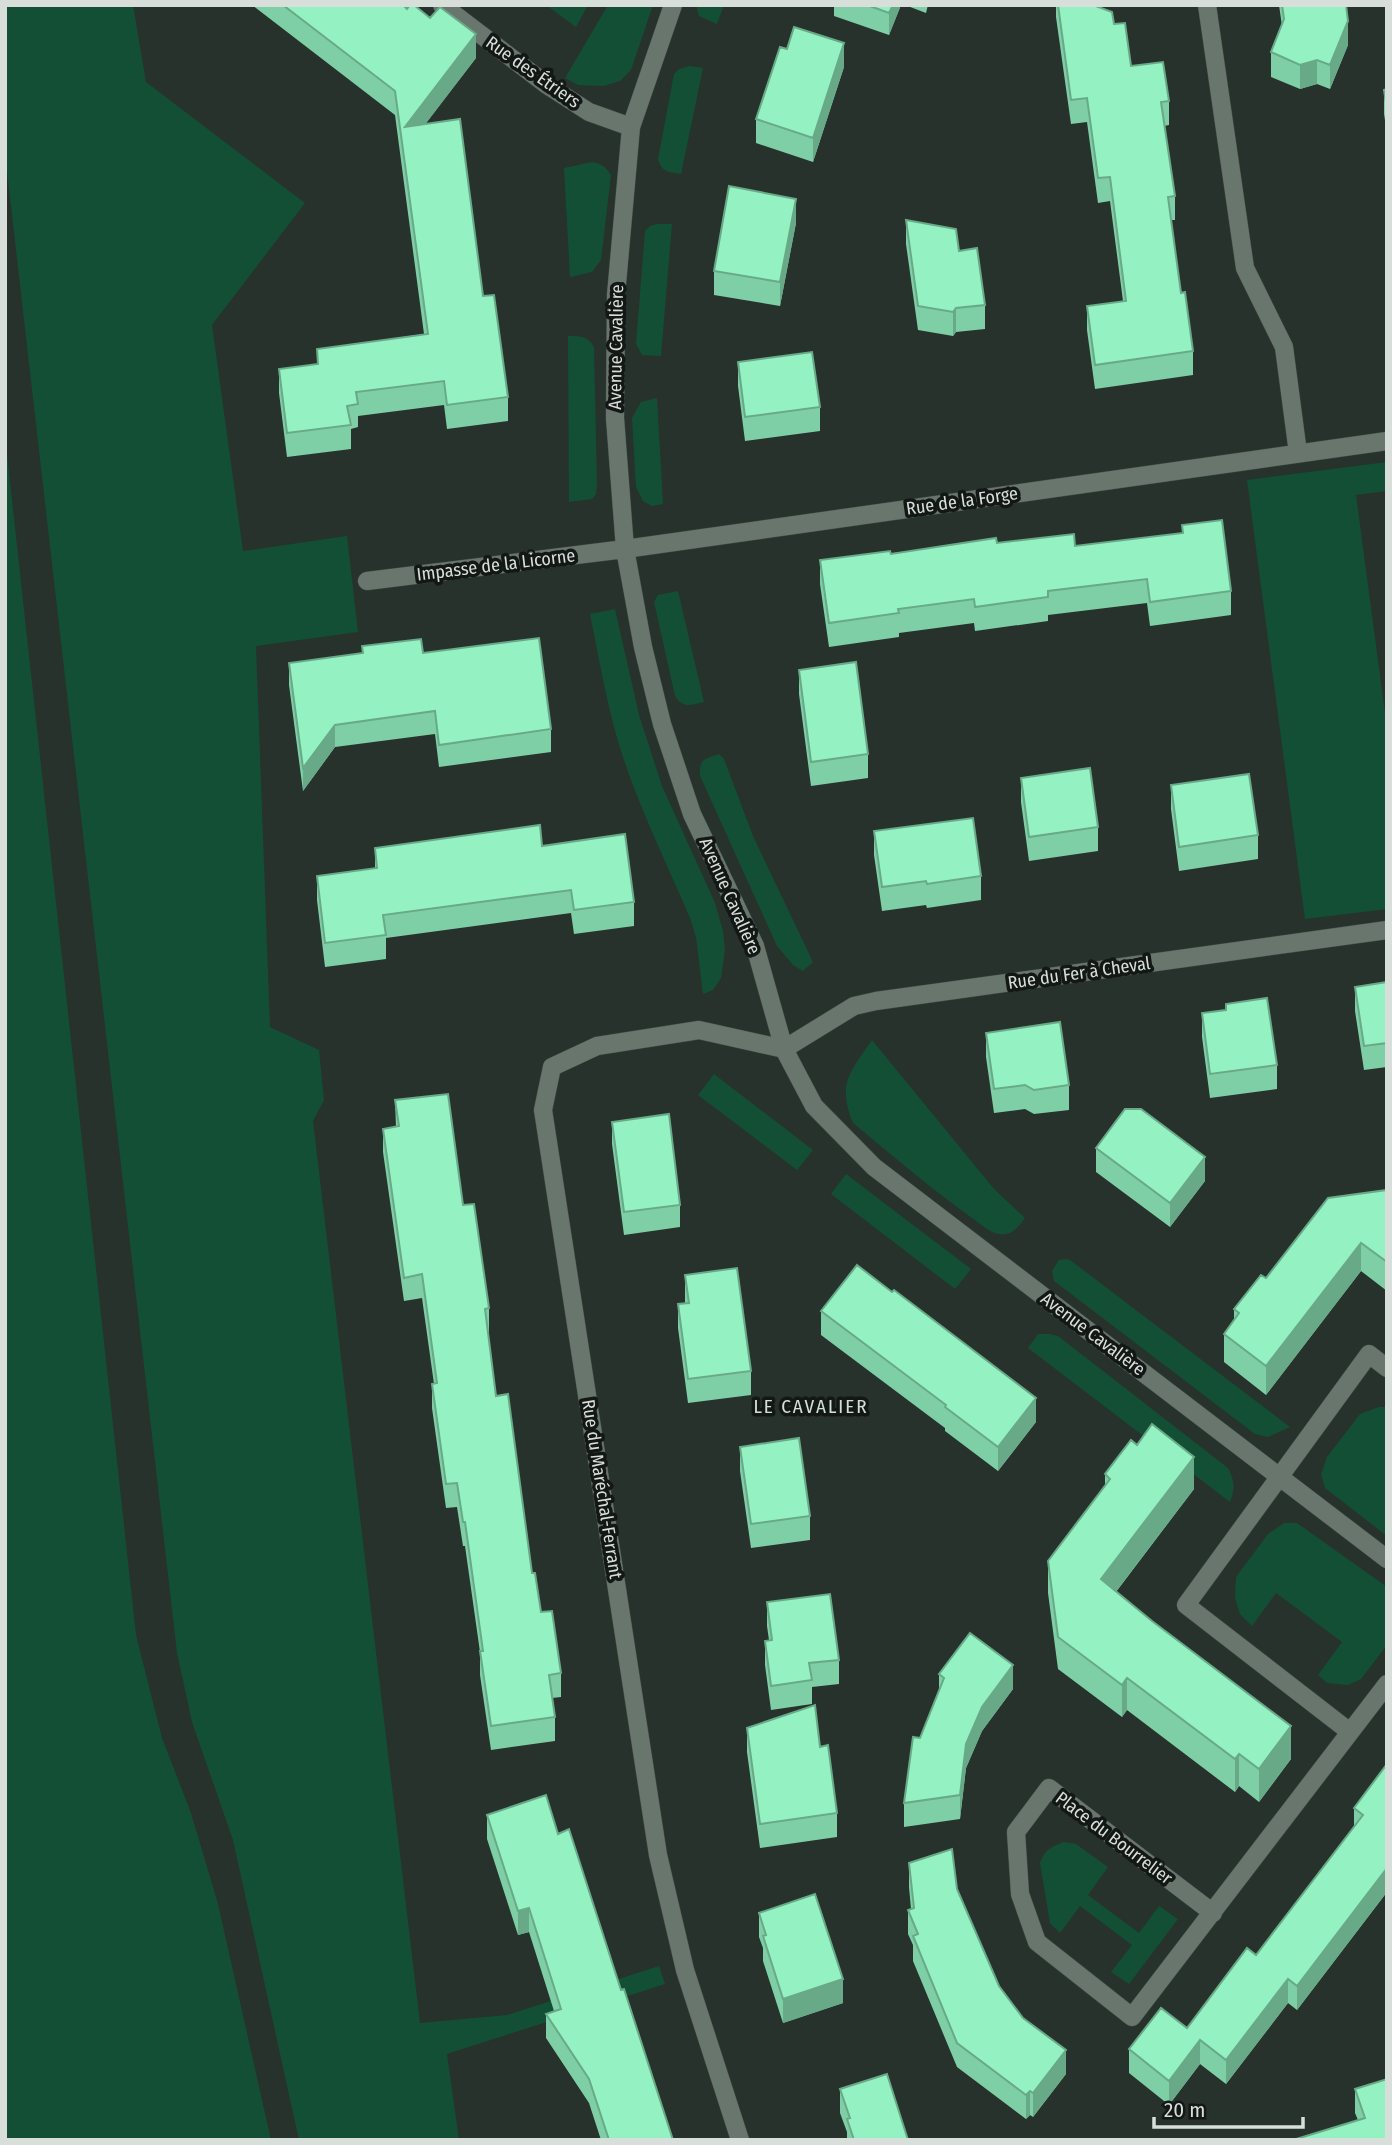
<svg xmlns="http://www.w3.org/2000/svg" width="1392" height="2145" viewBox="0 0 1392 2145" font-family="'Fira Sans Condensed',sans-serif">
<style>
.green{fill:#134f35}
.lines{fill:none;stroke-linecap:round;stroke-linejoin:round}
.minor-casing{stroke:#434d47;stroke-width:19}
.minor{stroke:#69766e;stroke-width:18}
.wall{fill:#7fcfa6}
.shaded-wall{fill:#68a987}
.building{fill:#94f1c1;stroke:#68a987;stroke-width:2}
.labels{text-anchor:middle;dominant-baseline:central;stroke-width:7;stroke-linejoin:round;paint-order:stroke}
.street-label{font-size:18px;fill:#d8dfda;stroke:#131816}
.neighbourhood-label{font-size:19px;letter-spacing:2px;fill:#d2e1d8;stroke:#131816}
</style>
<rect width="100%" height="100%" fill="#27322c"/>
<path class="green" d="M 5,5 L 133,5 L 146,82 L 305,203 L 212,325 L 243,551 L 347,536 L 358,632 L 256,646 L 270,1027 L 319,1050 L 324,1100 L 313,1121 L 420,2023 L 507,2015 L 659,1966 L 665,1984 L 447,2054 L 459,2140 L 299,2140 L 233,1840 L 192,1722 L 177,1653 L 5,154 Z
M 546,5 L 588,5 L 576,27 Z
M 608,5 L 653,5 L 631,70 L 620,81 L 603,86 L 578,85 L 565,78 Z
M 696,5 L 724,5 L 717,24 L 699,16 Z
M 690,66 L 703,68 L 681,174 C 669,172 661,172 658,159 L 674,74 L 679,69 Z
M 592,162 C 602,164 606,167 611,175 L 601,260 L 592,272 L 570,277 L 564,168 Z
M 657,224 L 672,224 L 661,356 L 642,355 L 636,344 L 645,231 L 650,226 Z
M 568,336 C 580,336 588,336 594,347 L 597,485 L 596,494 L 592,499 L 569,502 Z
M 657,398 L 663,504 L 652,506 L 643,501 L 636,487 L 632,418 L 641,402 Z
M 5,436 L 136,1635 L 162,1738 L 191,1813 L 218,1904 L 271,2140 L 5,2140 Z
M 1387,462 L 1387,491 L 1356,495 L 1387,728 L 1387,909 L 1305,919 L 1247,480 Z
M 678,591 L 704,702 C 691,705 683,709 675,696 L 654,602 L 658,595 Z
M 615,609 L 639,715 L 662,786 L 715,903 L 723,931 L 725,950 L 721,978 L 713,990 L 703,994 L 696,937 L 690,918 C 668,866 642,814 624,760 C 608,713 600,663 590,614 Z
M 719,754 L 724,759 L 753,836 L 813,962 L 803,971 L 793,965 L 777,946 L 700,776 C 699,759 704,759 719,754 Z
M 872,1040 L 994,1189 L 1025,1218 C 1018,1227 1012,1236 999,1234 C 989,1233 980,1223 972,1218 C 930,1188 892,1155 853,1123 C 837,1084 850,1072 872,1040 Z
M 714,1074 L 813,1150 L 797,1170 L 698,1095 Z
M 846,1174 L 971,1269 L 955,1289 L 831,1194 Z
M 1065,1259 L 1070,1260 L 1290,1427 L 1268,1437 L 1255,1434 L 1054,1281 L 1052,1271 L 1059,1260 Z
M 1038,1334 L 1050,1334 L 1058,1336 L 1228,1468 C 1235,1481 1235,1489 1230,1502 L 1028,1348 Z
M 1379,1407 L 1387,1407 L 1387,1536 L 1325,1488 L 1321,1474 L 1327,1457 L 1360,1414 Z
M 1284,1523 L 1297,1523 L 1387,1587 L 1387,1645 L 1361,1679 L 1348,1685 L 1327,1683 L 1318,1675 L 1342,1642 L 1276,1593 L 1252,1626 L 1240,1614 L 1235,1598 L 1236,1577 L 1268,1534 Z
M 1064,1842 L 1076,1844 L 1108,1867 L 1088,1895 L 1139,1933 L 1159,1906 L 1178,1919 L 1129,1984 L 1111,1972 L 1132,1945 L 1080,1906 L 1060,1933 L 1050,1923 L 1040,1863 C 1044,1850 1052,1846 1064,1842 Z"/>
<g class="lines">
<defs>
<path id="minor" d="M 442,5 L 547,85 L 589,112 L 631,127
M 673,5 L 631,127 L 616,295 L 615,418 L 625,549 L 643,647 L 662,724 L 692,814 L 755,946 L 784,1049 L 814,1106 L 874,1167 L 1387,1559
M 1207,5 L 1245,268 L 1284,347 L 1298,453
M 367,581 L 625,549 L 1387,441
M 1350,1732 L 1186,1605 L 1369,1354 L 1387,1368
M 1213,1913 L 1049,1788 L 1016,1832 L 1020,1894 L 1037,1942 L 1132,2017 L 1387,1684
M 740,2140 L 685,1970 L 658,1855 L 543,1110 L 552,1067 L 597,1046 L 699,1030 L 784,1049 L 854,1006 L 876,1001 L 1387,930"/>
</defs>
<use href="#minor" class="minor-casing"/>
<use href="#minor" class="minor"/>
</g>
<path class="wall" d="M 252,5 L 403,5 L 476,58 L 425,124 L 483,296 L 508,397 L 508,421 L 447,429 L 444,405 L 358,416 L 358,427 L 351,429 L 351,449 L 287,457 L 279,393 L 279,369 L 317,364 L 317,349 L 424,334 L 395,115 Z
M 834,5 L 901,5 L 889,35 L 834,16 Z
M 905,5 L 928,5 L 926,13 Z
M 1056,5 L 1093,5 L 1114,24 L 1131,66 L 1169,101 L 1169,125 L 1164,126 L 1175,196 L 1175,220 L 1171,220 L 1181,293 L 1193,351 L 1193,375 L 1095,389 L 1087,330 L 1087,306 L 1123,301 L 1110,201 L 1098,203 L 1087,122 L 1071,124 L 1056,17 Z
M 1279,5 L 1346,5 L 1348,45 L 1330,89 L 1317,84 L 1300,89 L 1271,77 L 1271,52 L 1282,26 Z
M 844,67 L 813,162 L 756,143 L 756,119 Z
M 1387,89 L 1387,133 L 1384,114 L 1384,90 Z
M 906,220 L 959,251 L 985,305 L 985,329 L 956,332 L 953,336 L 918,330 L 906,244 Z
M 796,223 L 780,306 L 714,295 L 714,271 Z
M 738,362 L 820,407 L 820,431 L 745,441 L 738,386 Z
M 1182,525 L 1231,591 L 1231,615 L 1150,626 L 1147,603 L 1048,615 L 1048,621 L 975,631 L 974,623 L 899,633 L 899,637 L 829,647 L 820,584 L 820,560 L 997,543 L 1075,546 L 1182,533 Z
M 362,646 L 423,653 L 551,729 L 551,752 L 439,767 L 435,734 L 335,747 L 303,791 L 289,685 L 289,663 L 362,653 Z
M 799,670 L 868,754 L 868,778 L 811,786 L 799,694 Z
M 1021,778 L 1098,827 L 1098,851 L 1029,861 L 1021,802 Z
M 1171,785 L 1258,835 L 1258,859 L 1179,871 L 1171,809 Z
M 874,831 L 981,876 L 981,900 L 927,908 L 926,905 L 882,911 L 874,855 Z
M 542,846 L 634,902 L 634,926 L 574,934 L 571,913 L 386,938 L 386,959 L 325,967 L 317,900 L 317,876 L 375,868 L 375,848 Z
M 1387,982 L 1387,1067 L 1364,1070 L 1355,1011 L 1355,987 Z
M 1202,1013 L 1277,1065 L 1277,1089 L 1210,1098 L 1202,1037 Z
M 986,1033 L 1069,1085 L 1069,1110 L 1034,1114 L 1025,1109 L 994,1113 L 986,1057 Z
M 395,1100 L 463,1205 L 489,1308 L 489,1332 L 488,1332 L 496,1396 L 532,1573 L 541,1612 L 561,1673 L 561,1697 L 552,1698 L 555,1717 L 555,1741 L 491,1750 L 480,1675 L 480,1652 L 465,1546 L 463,1546 L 457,1507 L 446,1508 L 432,1408 L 432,1384 L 434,1384 L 422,1298 L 404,1301 L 383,1152 L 383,1129 L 396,1127 Z
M 612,1122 L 680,1205 L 680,1227 L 624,1235 L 612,1144 Z
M 1096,1148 L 1205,1181 L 1170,1227 L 1096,1172 Z
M 1387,1190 L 1387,1291 L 1361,1271 L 1266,1395 L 1224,1362 L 1224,1334 L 1234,1320 L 1234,1309 L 1266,1278 Z
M 685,1275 L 751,1371 L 751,1395 L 688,1403 L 678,1328 L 678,1304 L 685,1303 Z
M 821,1311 L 1036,1422 L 998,1471 L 945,1431 L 945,1428 L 821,1335 Z
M 740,1447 L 810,1516 L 810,1540 L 751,1548 L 740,1471 Z
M 1105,1474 L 1194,1489 L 1116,1592 L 1291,1759 L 1259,1802 L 1239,1786 L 1235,1792 L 1127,1710 L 1122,1717 L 1058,1669 L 1048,1593 L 1048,1561 L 1105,1486 Z
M 767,1602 L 839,1660 L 839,1684 L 812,1687 L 812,1704 L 771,1710 L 765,1665 L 765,1641 L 769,1640 L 767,1626 Z
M 939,1674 L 1013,1689 L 982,1731 L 966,1768 L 960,1819 L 904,1827 L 904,1803 L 920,1738 L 939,1692 Z
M 747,1728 L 820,1747 L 837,1813 L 837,1837 L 760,1848 L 747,1752 Z
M 1387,1764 L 1387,1892 L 1297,2010 L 1288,2003 L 1226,2084 L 1200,2064 L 1169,2105 L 1129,2073 L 1129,2049 L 1187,2028 L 1256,1955 L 1354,1827 L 1354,1808 Z
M 487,1815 L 558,1834 L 621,1990 L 673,2140 L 601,2140 L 589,2103 L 546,2038 L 546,2014 L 554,2011 L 529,1932 L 518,1935 L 487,1839 Z
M 909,1863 L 957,1889 L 999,1986 L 1066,2074 L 1033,2117 L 1030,2115 L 1026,2119 L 957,2067 L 913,1961 L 913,1945 L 908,1934 L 908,1910 L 911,1909 L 909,1887 Z
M 759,1913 L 843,2003 L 783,2023 L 763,1961 L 763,1948 L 759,1937 Z
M 840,2089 L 908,2140 L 847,2140 L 847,2132 L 840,2113 Z
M 1355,2089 L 1387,2140 L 1358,2120 L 1355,2113 Z"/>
<path class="shaded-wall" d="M 893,5 L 901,5 L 889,35 L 889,13 Z
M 1348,21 L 1348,45 L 1330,89 L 1330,65 Z
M 476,34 L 476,58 L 405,151 L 405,127 Z
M 844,43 L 844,67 L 813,162 L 813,138 Z
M 1317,60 L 1317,84 L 1300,89 L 1300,65 Z
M 796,199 L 796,223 L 780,306 L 780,282 Z
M 956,308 L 956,332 L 953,336 L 953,312 Z
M 335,725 L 335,747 L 303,791 L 303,768 Z
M 1205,1157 L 1205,1181 L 1170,1227 L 1170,1203 Z
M 1361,1243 L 1361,1271 L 1266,1395 L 1266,1366 Z
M 1036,1398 L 1036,1422 L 998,1471 L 998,1447 Z
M 1194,1457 L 1194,1489 L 1101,1611 L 1101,1579 Z
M 1013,1665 L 1013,1689 L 982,1731 L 966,1768 L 960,1819 L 960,1795 L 966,1744 L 982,1707 Z
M 1127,1678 L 1127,1710 L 1122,1717 L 1122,1685 Z
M 1291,1726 L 1291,1759 L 1259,1802 L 1259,1769 Z
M 1239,1754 L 1239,1786 L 1235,1792 L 1235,1759 Z
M 1387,1862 L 1387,1892 L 1297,2010 L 1297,1986 Z
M 529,1908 L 529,1932 L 518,1935 L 518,1911 Z
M 843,1979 L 843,2003 L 783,2023 L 783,1999 Z
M 1288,1979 L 1288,2003 L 1226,2084 L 1226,2060 Z
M 1200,2040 L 1200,2064 L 1169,2105 L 1169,2081 Z
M 1066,2050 L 1066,2074 L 1033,2117 L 1033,2093 Z
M 1030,2091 L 1030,2115 L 1026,2119 L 1026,2095 Z"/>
<path class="building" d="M 283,5 L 403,5 L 407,9 L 410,5 L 414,5 L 430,18 L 440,7 L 476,34 L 405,127 L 460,119 L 483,296 L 494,295 L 508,397 L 447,405 L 444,381 L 356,392 L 358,404 L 347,406 L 351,425 L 287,433 L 279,369 L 318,364 L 317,349 L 428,334 L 395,91 Z
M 867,5 L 893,5 L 889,13 Z
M 1058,5 L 1093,5 L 1112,12 L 1114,24 L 1125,23 L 1131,66 L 1163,62 L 1169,101 L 1161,102 L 1175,196 L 1168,197 L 1181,293 L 1185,292 L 1193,351 L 1095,365 L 1087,306 L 1126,301 L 1110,177 L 1098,178 L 1087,98 L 1071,100 Z
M 1282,5 L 1346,5 L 1348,21 L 1330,65 L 1317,60 L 1300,65 L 1271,52 L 1284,19 Z
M 794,27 L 844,43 L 813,138 L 756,119 L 780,47 L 787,49 Z
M 1387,89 L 1387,109 L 1384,90 Z
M 729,186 L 796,199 L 780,282 L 714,271 Z
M 906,220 L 956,229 L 959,251 L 977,248 L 985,305 L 956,308 L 953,312 L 918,306 Z
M 812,352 L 820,407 L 745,417 L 738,362 Z
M 1222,520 L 1231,591 L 1150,602 L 1147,579 L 1048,591 L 1048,597 L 975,607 L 974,599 L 898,609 L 899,613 L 829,623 L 820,560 L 890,551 L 891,554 L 996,538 L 997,543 L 1074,534 L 1075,546 L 1183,533 L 1182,525 Z
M 539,638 L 551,729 L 439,745 L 435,711 L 335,725 L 303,768 L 289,663 L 363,653 L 362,646 L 421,639 L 423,653 Z
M 856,662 L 868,754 L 811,762 L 799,670 Z
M 1090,768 L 1098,827 L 1029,837 L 1021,778 Z
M 1249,774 L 1258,835 L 1179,847 L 1171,785 Z
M 973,818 L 981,876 L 927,884 L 926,881 L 882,887 L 874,831 Z
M 540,825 L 542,846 L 625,834 L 634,902 L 574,910 L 571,890 L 383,915 L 386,935 L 325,943 L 317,876 L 377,868 L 375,848 Z
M 1387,982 L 1387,1043 L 1364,1046 L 1355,987 Z
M 1267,998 L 1277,1065 L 1210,1074 L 1202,1013 L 1226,1010 L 1226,1004 Z
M 1060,1022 L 1069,1085 L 1034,1090 L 1025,1085 L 994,1089 L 986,1033 Z
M 448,1094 L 463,1205 L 474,1204 L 489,1308 L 485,1309 L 496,1396 L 508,1394 L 532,1573 L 535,1573 L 541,1612 L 552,1611 L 561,1673 L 549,1675 L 555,1717 L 491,1726 L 480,1651 L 483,1651 L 465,1522 L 463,1522 L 457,1483 L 446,1484 L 432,1384 L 437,1383 L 422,1274 L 404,1278 L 383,1129 L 399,1126 L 395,1100 Z
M 1125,1109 L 1141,1109 L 1205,1157 L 1170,1203 L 1096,1148 Z
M 669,1114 L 680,1205 L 624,1212 L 612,1122 Z
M 1387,1190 L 1387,1262 L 1361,1243 L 1266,1366 L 1224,1334 L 1239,1313 L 1234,1309 L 1261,1275 L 1266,1278 L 1328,1198 Z
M 857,1265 L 892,1292 L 894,1290 L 1036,1398 L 998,1447 L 945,1407 L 946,1405 L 821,1311 Z
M 737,1268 L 751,1371 L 688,1379 L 678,1304 L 689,1303 L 685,1275 Z
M 1152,1424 L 1194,1457 L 1101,1579 L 1152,1621 L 1291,1726 L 1259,1769 L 1239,1754 L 1235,1759 L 1127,1678 L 1122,1685 L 1058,1637 L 1048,1561 L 1110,1479 L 1105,1474 L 1131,1440 L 1137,1445 Z
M 799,1438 L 810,1516 L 751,1524 L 740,1447 Z
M 830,1594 L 839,1660 L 809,1663 L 812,1680 L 771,1686 L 765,1641 L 772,1640 L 767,1602 Z
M 970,1633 L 1013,1665 L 982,1707 L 966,1744 L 960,1795 L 904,1803 L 913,1737 L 920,1738 L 944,1678 L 939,1674 Z
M 815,1705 L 820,1747 L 828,1745 L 837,1813 L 760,1824 L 747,1728 Z
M 1387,1764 L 1387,1862 L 1386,1864 L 1387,1868 L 1297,1986 L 1288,1979 L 1226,2060 L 1200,2040 L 1169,2081 L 1129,2049 L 1161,2008 L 1187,2028 L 1247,1948 L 1256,1955 L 1363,1815 L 1354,1808 Z
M 546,1795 L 558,1834 L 569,1829 L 621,1990 L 624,1989 L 673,2140 L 609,2140 L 589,2079 L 546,2014 L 561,2009 L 529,1908 L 518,1911 L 487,1815 Z
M 952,1849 L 957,1889 L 999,1986 L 1023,2018 L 1066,2050 L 1033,2093 L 1030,2091 L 1026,2095 L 957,2043 L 913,1936 L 918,1934 L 908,1910 L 914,1908 L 909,1863 Z
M 815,1894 L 843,1979 L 783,1999 L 763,1936 L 766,1935 L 759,1913 Z
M 887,2074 L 908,2140 L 854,2140 L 847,2119 L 850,2118 L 840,2089 Z
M 1387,2079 L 1387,2140 L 1293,2140 L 1365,2118 L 1355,2089 Z"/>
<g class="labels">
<g class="street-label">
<text transform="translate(533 72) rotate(35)">Rue des Étriers</text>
<text transform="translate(616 347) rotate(-89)">Avenue Cavalière</text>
<text transform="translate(962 501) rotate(-8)">Rue de la Forge</text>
<text transform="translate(496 565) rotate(-7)">Impasse de la Licorne</text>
<text transform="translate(730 896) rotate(66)">Avenue Cavalière</text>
<text transform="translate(1079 973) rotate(-8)">Rue du Fer à Cheval</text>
<text transform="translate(1093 1334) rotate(37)">Avenue Cavalière</text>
<text transform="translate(602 1489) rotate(81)">Rue du Maréchal-Ferrant</text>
<text transform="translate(1114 1838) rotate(37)">Place du Bourrelier</text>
</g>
<g class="neighbourhood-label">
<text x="811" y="1406">LE CAVALIER</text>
</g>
</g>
<rect width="1392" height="2145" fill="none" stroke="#d8dfda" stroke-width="14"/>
<path d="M1154 2117v10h149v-10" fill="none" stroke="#d8dfda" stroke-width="3.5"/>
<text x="1164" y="2117" font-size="21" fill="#d8dfda" stroke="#131816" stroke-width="5" paint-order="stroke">20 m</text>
</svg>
